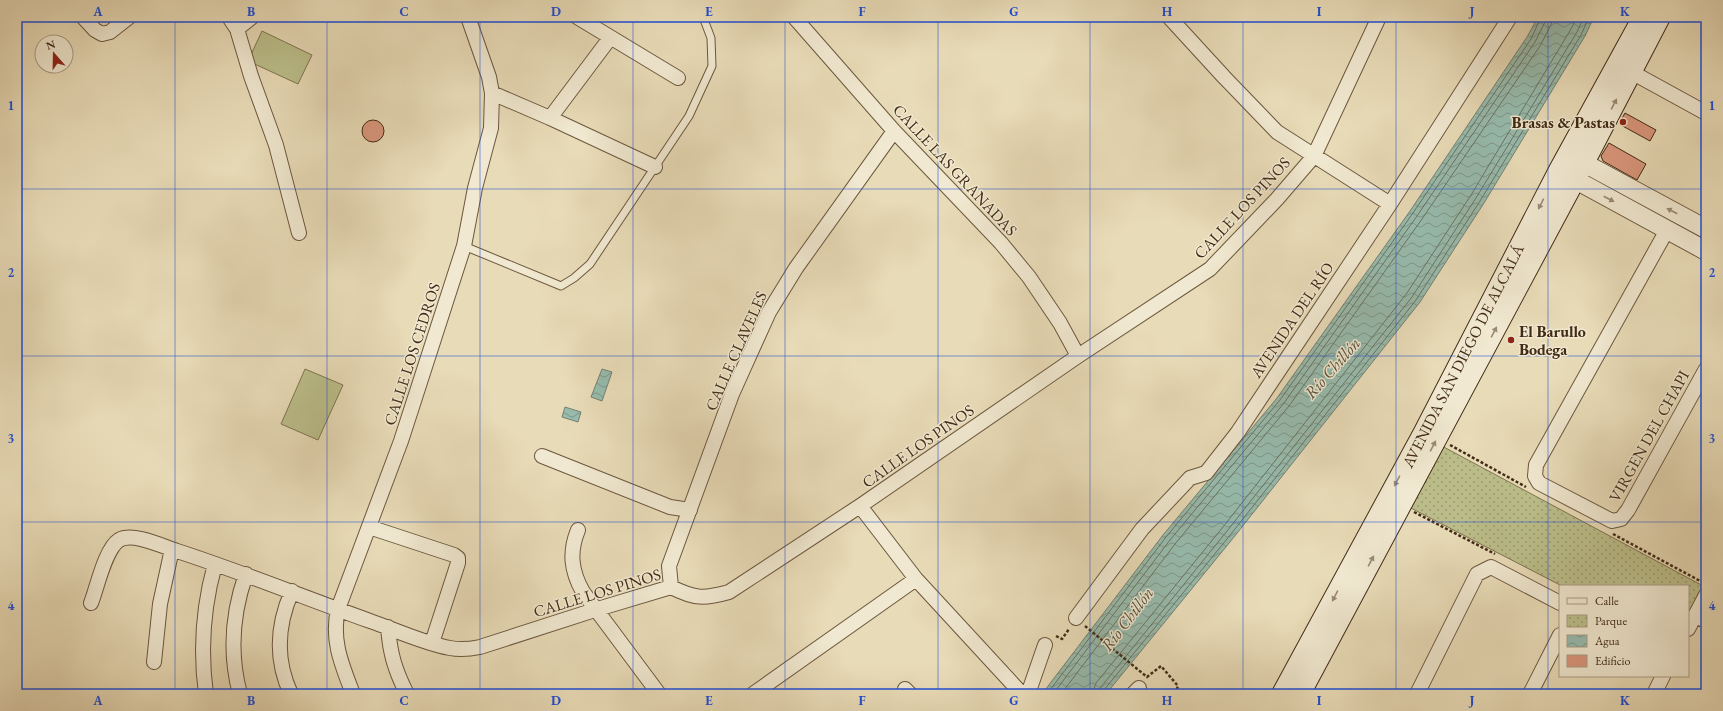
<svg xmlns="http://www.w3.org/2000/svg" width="1723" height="711" viewBox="0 0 1723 711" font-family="'EB Garamond',serif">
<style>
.grass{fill:#bbbe8a;stroke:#7e7450}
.park{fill:url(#park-dots);stroke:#7e7450}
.water{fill:url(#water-waves);stroke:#758171}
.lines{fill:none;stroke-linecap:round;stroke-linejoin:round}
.shore{stroke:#6c7362;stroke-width:1}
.building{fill:#d9967b;stroke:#422b16}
.service-casing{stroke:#6c573e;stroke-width:9}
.minor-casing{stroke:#6c573e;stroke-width:16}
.tertiary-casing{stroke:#6c573e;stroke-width:20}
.secondary-casing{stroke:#422b16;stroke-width:22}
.path{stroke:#422b16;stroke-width:2.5;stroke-dasharray:3 2;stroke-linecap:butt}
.service{stroke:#f0e8d0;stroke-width:7}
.minor{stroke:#f0e8d0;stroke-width:14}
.tertiary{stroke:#f0e8d0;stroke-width:18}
.secondary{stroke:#f0e8d0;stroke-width:20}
.oneway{fill:#998a73}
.grid{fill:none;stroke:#1d4ed8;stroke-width:1;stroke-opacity:0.55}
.poi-dot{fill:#8f2418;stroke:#f0e8d0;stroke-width:1.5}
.labels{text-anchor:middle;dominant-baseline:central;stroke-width:3;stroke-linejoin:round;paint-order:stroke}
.poi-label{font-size:16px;font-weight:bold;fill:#422b16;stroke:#f0e8d0;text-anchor:end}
.street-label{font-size:16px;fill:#422b16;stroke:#f0e8d0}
.water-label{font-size:17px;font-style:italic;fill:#574f3c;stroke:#f0e8d0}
.neatline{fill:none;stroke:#1d4ed8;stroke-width:1.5}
.grid-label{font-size:13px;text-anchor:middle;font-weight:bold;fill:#1d4ed8}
</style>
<defs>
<pattern id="park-dots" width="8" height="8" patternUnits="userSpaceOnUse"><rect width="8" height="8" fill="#bbbe8a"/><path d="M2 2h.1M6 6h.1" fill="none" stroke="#9a9b70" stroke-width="1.8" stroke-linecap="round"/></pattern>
<pattern id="water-waves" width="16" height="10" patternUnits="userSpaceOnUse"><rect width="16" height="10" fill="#97bbad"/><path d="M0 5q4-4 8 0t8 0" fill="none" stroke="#7d988c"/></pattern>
</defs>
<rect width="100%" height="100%" fill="#e8dbb7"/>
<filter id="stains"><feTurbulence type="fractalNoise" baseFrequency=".005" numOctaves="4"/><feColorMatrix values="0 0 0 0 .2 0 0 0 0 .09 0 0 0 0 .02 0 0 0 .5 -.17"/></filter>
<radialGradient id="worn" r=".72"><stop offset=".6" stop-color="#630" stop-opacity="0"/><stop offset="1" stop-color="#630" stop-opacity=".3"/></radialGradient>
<path class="grass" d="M 262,31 L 312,55 L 298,84 L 248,61 Z
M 305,369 L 343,385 L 318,440 L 281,424 Z"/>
<path class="park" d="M 1440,445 L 1705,587 L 1688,618 L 1688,586 L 1562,586 L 1407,506 Z"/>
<path class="water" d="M 1538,17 L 1594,17 L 1585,36 L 1484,203 L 1420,302 L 1234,537 L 1106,694 L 1042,694 L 1163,535 L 1277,398 L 1410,211 L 1527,37 Z
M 602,369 L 612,372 L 602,401 L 591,397 Z
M 565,407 L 581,412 L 578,422 L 562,417 Z"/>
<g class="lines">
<path class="shore" d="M 1047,694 L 1166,537 L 1280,400 L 1413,213 L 1531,39 L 1541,17
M 1053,694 L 1170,540 L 1284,403 L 1417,216 L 1535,42 L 1545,22 L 1546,17
M 1061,694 L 1175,544 L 1289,406 L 1422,219 L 1540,46 L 1551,25 L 1552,17
M 1092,694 L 1096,683 L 1223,527 L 1407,293 L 1471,195 L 1571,29 L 1577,17
M 1098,694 L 1101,687 L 1227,531 L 1412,297 L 1476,198 L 1577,32 L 1584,17
M 1103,694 L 1104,690 L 1231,534 L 1416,300 L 1480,201 L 1581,35 L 1589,17"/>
</g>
<path class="building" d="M 1625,113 L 1656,130 L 1650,141 L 1619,124 Z
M362 131a11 11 0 1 1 22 0a11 11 0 1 1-22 0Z
M 1609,143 L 1646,164 L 1637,180 L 1603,161 L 1601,156 Z"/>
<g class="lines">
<defs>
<path id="service" d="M 464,246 L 561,286 L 574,278 L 590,264 L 689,116 L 712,66 L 711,38 L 703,17"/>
<path id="minor" d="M 83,17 L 95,30 L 102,34 L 110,32 L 129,17
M 229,17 L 237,29 L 251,76 L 276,145 L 299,233
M 577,17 L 678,78
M 794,17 L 894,131 L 1001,243 L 1029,277 L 1060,323 L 1078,356
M 1169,17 L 1224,77 L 1277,132 L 1390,204
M 237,29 L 252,17
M 1624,68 L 1706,113
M 492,93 L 550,118 L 655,167
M 550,118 L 610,38
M 1667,230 L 1536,465 L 1535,476 L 1539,483 L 1612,521 L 1621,519 L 1628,510 L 1706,369
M 542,456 L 670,507 L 690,510
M 860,506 L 916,579 L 1022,694
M 369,527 L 454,555 L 458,558 L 458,563 L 432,643
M 578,530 C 569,552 571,571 583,592 L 659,694
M 671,587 L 669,566 L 732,394 L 769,312 L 796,268 L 894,131
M 91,603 C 97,588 105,549 119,540 C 133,532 162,546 177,551 C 242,572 305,598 370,621 C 396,630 423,643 450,648 C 460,650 470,649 480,647 L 601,608 L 671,587 C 695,599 704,599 729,592 L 860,506 L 1078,356 L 1210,269 L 1277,199 L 1314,156 L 1379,17
M 1695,615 L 1706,621
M 1076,618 L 1142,529 L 1190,478 L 1206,473 L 1238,432 L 1390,204 L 1510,17
M 388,627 C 390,654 395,670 407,694
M 1688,629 L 1706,595
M 154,662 L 160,604 L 172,549
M 905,689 L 910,694
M 206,694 C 200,650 203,607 215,564
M 240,694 C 229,653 232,614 246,574
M 291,694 C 275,660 277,625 292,591
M 353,694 C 342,665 331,641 338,609 L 401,441 L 464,246 L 475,188 L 491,128 L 492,93 L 489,77 L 468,17
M 753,694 L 916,579
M 1028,694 L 1045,645
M 1133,694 L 1139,688
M 1417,694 L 1477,574 L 1491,567 L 1560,603
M 1530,694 L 1560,635
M 1654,694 L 1663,676"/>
<path id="tertiary" d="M 1571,156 L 1706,229
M 1563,173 L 1706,251"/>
<path id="secondary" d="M 1282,694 L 1424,432 L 1559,170 L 1643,17
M 1300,694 L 1584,163 L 1660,17"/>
</defs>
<use href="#service" class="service-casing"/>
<use href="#minor" class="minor-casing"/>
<use href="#tertiary" class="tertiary-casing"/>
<use href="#secondary" class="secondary-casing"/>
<path class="path" d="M 1450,445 L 1526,487
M 1414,512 L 1495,554
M 1613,534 L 1702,582
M 1085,626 L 1147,677 L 1161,666 L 1178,686 L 1175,694
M 1056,636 L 1062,639 L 1069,629"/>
<use href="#service" class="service"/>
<use href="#minor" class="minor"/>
<use href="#tertiary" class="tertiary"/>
<use href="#secondary" class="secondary"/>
</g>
<defs><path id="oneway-solid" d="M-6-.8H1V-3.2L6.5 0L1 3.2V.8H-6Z"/></defs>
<g class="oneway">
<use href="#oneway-solid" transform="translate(1614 104) rotate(-63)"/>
<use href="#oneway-solid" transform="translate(1609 199) rotate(28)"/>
<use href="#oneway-solid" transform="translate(1541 204) rotate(117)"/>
<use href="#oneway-solid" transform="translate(1672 211) rotate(-152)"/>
<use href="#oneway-solid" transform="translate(1494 332) rotate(-62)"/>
<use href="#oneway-solid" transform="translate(1433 446) rotate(-62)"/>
<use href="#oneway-solid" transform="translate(1397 481) rotate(118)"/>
<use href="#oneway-solid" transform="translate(1371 561) rotate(-62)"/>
<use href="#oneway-solid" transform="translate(1335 596) rotate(118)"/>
</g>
<path class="grid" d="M 175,17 L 175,694M 327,17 L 327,694M 480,17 L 480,694M 633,17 L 633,694M 785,17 L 785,694M 938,17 L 938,694M 1090,17 L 1090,694M 1243,17 L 1243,694M 1396,17 L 1396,694M 1548,17 L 1548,694M 17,189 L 1706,189M 17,356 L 1706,356M 17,522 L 1706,522"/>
<g class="poi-dot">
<circle cx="1623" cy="122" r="4"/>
<circle cx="1511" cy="340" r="4"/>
</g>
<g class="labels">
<g class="poi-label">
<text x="1615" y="122">Brasas &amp; Pastas</text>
<text x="1519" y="331" text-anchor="start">El Barullo<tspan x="1519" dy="18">Bodega</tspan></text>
</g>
<g class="street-label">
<text transform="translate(955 170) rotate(47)">CALLE LAS GRANADAS</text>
<text transform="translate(1242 208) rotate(-47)">CALLE LOS PINOS</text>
<text transform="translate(1292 320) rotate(-56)">AVENIDA DEL RÍO</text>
<text transform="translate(736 351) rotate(-66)">CALLE CLAVELES</text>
<text transform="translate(412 354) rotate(-72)">CALLE LOS CEDROS</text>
<text transform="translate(1463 356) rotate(-63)">AVENIDA SAN DIEGO DE ALCALÁ</text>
<text transform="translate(1649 436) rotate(-61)">VIRGEN DEL CHAPI</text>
<text transform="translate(918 446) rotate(-35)">CALLE LOS PINOS</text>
<text transform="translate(597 593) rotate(-17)">CALLE LOS PINOS</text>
</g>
<g class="water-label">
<text transform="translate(1332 368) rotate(-49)">Río Chillón</text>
<text transform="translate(1127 619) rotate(-53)">Río Chillón</text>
</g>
</g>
<rect width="1723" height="711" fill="none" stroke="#e8dbb7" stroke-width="44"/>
<rect x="1559" y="585" width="130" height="92" fill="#f0e8d0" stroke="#aa9c86"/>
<rect x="1567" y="598" width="20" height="6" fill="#f0e8d0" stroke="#aa9c86"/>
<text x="1595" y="605" font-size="12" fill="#422b16">Calle</text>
<rect x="1567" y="615" width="20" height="12" fill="url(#park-dots)" stroke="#aa9c86"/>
<text x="1595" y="625" font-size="12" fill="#422b16">Parque</text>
<rect x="1567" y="635" width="20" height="12" fill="url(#water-waves)" stroke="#aa9c86"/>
<text x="1595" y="645" font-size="12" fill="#422b16">Agua</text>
<rect x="1567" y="655" width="20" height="12" fill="#d9967b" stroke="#aa9c86"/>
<text x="1595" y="665" font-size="12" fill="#422b16">Edificio</text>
<g transform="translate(54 54) rotate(340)"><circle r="19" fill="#f0e8d0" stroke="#aa9c86"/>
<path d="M0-3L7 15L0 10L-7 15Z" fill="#8f2418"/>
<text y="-6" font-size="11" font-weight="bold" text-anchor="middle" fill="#422b16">N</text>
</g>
<rect x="22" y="22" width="1679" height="667" class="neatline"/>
<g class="grid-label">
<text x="98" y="16">A</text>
<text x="251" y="16">B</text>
<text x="404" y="16">C</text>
<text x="556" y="16">D</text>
<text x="709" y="16">E</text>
<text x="862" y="16">F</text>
<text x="1014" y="16">G</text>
<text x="1167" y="16">H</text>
<text x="1319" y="16">I</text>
<text x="1472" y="16">J</text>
<text x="1625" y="16">K</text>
<text x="11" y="110">1</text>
<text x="1712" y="110">1</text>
<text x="11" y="277">2</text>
<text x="1712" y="277">2</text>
<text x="11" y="443">3</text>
<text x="1712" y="443">3</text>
<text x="11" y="610">4</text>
<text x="1712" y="610">4</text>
<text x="98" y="705">A</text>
<text x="251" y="705">B</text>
<text x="404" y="705">C</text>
<text x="556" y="705">D</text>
<text x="709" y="705">E</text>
<text x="862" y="705">F</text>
<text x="1014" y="705">G</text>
<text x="1167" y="705">H</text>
<text x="1319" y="705">I</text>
<text x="1472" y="705">J</text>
<text x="1625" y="705">K</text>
</g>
<rect width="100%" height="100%" filter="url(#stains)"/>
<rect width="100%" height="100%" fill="url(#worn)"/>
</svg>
